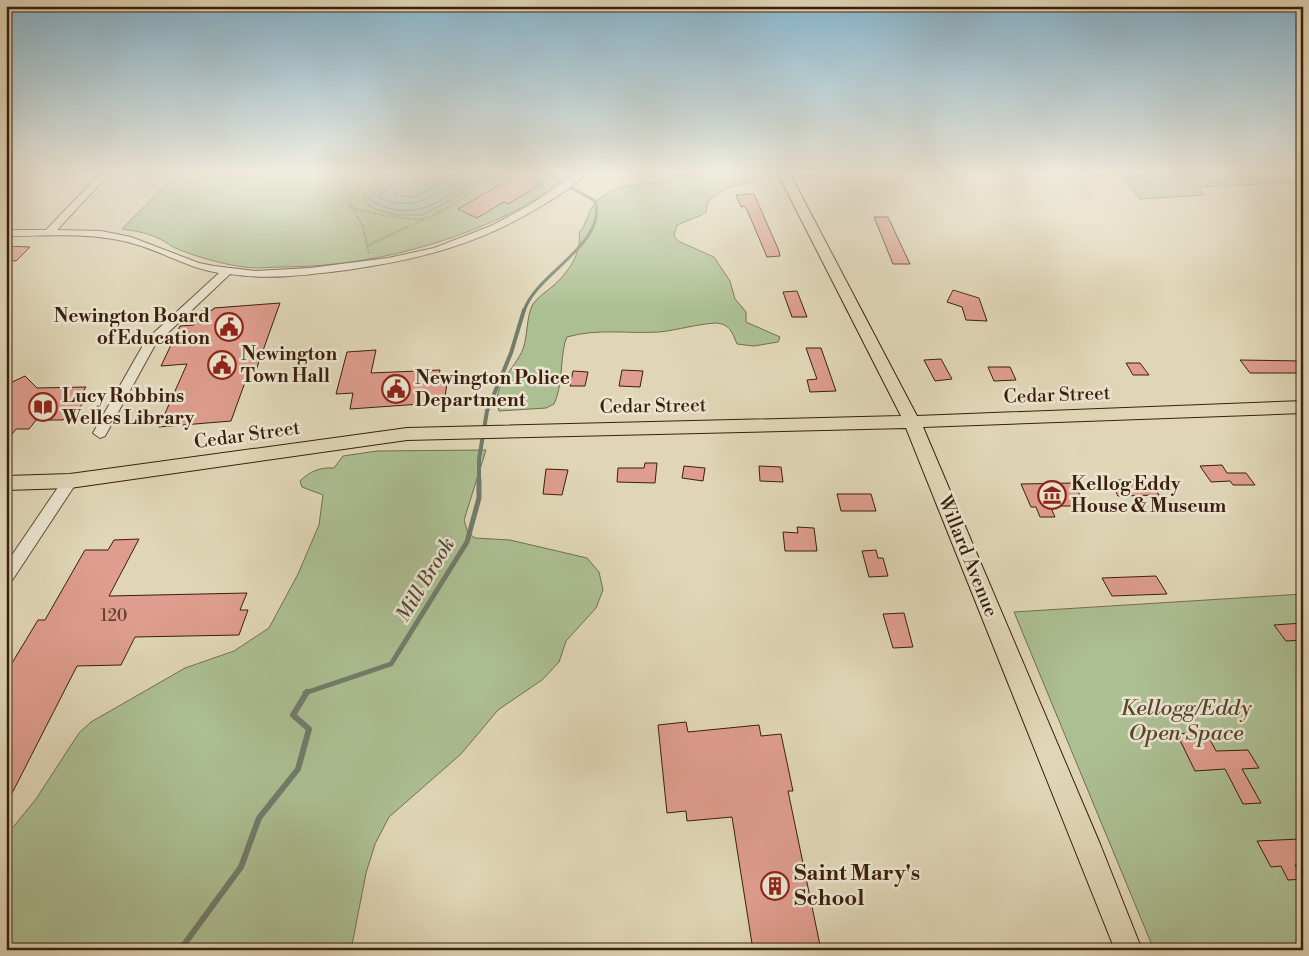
<svg xmlns="http://www.w3.org/2000/svg" width="1309" height="956" viewBox="0 0 1309 956" font-family="'Libre Bodoni',serif">
<style>
.green{fill:#acbf93;stroke:#746e50}
.water{fill:#95baa9;stroke:#717c6a}
.lines{fill:none;stroke-linecap:round;stroke-linejoin:round}
.shore{stroke:#686c5a;stroke-width:1}
.stream-far3{stroke:#717c6a;stroke-width:3}
.stream-far2{stroke:#717c6a;stroke-width:4}
.stream-far1{stroke:#717c6a;stroke-width:5}
.stream{stroke:#717c6a;stroke-width:6}
.building{fill:#de9d8e;stroke:#3b1e0c}
.minor-casing{stroke:#644c37;stroke-width:2}
.major-casing{stroke:#3b1e0c;stroke-width:2}
.path{stroke:#3b1e0c;stroke-width:2;stroke-dasharray:0.5 2;stroke-linecap:butt}
.minor{fill:#ebe4d0;fill-rule:evenodd}
.major{fill:#e0d6b7;fill-rule:evenodd}
.labels{text-anchor:middle;dominant-baseline:central;stroke-width:5;stroke-linejoin:round;paint-order:stroke}
.number-label{font-size:16px;fill:#643e2c}
.poi-label{font-size:19px;font-weight:bold;fill:#3b1e0c;stroke:#ebe4d0;text-anchor:start}
.street-label{font-size:19px;fill:#3b1e0c;stroke:#ebe4d0}
.water-label{font-size:20px;font-style:italic;fill:#564d3b;stroke:#ebe4d0}
.near-park-label{font-size:22px;font-style:italic;fill:#57462e;stroke:#ebe4d0}
.near-poi-label{font-size:22px;font-weight:bold;fill:#3b1e0c;stroke:#ebe4d0;text-anchor:start}
</style>
<rect width="100%" height="100%" fill="#e0d6b7"/>
<filter id="stains"><feTurbulence type="fractalNoise" baseFrequency=".004" numOctaves="4"/><feColorMatrix values="0 0 0 0 .2 0 0 0 0 .09 0 0 0 0 .02 0 0 0 .5 -.17"/></filter>
<radialGradient id="worn" r=".72"><stop offset=".6" stop-color="#630" stop-opacity="0"/><stop offset="1" stop-color="#630" stop-opacity=".3"/></radialGradient>
<path class="green" d="M 176,174 L 574,174 C 495,234 381,267 282,267 C 270,267 257,269 244,267 C 221,264 197,257 175,248 C 168,244 162,239 155,237 C 145,232 133,231 122,229 Z
M 679,174 L 766,174 L 761,179 L 727,188 L 708,201 L 706,212 L 702,215 L 677,225 L 674,236 L 678,241 L 714,257 L 730,281 L 735,299 L 746,312 L 746,322 L 780,337 L 778,342 L 754,346 L 737,344 C 732,332 730,324 716,323 C 697,324 678,330 659,332 C 628,334 598,328 567,337 L 565,342 C 560,362 563,385 554,404 L 546,408 L 499,411 C 490,387 515,369 523,349 C 528,335 526,317 533,304 C 538,297 547,291 553,286 C 568,273 582,253 579,233 C 587,224 588,210 596,202 C 618,178 652,190 679,174 Z
M 1120,174 L 1303,174 L 1303,182 L 1198,187 L 1204,195 L 1140,199 Z
M 486,450 L 464,520 L 468,533 L 475,538 L 510,540 L 587,558 L 599,572 L 603,590 L 596,608 L 566,641 L 559,662 L 542,680 L 498,710 L 461,754 L 389,817 L 375,844 L 366,873 L 351,950 L 6,950 L 6,836 L 36,799 L 79,733 L 91,722 L 185,668 L 234,651 L 269,628 L 298,574 L 319,525 L 323,495 L 302,487 L 300,481 C 310,471 321,467 334,468 L 343,456 L 377,451 Z
M 1303,594 L 1303,950 L 1154,950 L 1014,612 Z"/>
<path class="water" d="M 389,174 L 488,174 L 459,195 L 423,215 L 395,215 L 372,208 L 364,202 C 362,188 379,180 389,174 Z"/>
<g class="lines">
<path class="shore" d="M 391,174 C 387,185 374,188 369,199 C 411,226 446,200 482,174
M 397,174 L 394,182 L 378,198 C 416,213 440,194 471,174
M 405,174 L 403,184 L 395,193 L 396,196 L 416,197 L 457,174"/>
<path class="stream-far3" d="M 524,311 C 535,274 608,244 595,201 L 547,174"/>
<path class="stream-far2" d="M 479,481 L 479,459 L 487,411 L 511,353 L 524,310"/>
<path class="stream-far1" d="M 305,693 L 391,664 L 467,542 L 479,498 L 479,480"/>
<path class="stream" d="M 180,950 L 241,867 L 259,818 L 298,769 L 309,729 L 293,715 L 307,692"/>
</g>
<path class="building" d="M 518,174 L 542,184 L 508,204 L 504,202 L 477,218 L 458,209 Z
M 754,194 L 779,251 L 780,256 L 767,257 L 747,210 L 744,206 L 741,207 L 736,195 Z
M 874,217 L 888,217 L 910,264 L 893,264 Z
M 6,246 L 30,247 L 16,261 L 6,260 Z
M 953,290 L 979,298 L 987,321 L 966,320 L 962,307 L 947,302 Z
M 797,291 L 807,317 L 792,317 L 783,292 Z
M 280,303 L 255,373 L 248,374 L 231,421 L 159,427 L 187,364 L 161,366 L 180,326 L 194,325 L 201,311 L 213,310 L 214,308 Z
M 806,348 L 821,348 L 836,391 L 810,392 L 807,380 L 817,379 Z
M 376,350 L 371,373 L 440,370 L 439,375 L 448,374 L 445,398 L 436,398 L 435,403 L 350,409 L 353,393 L 336,394 L 347,352 Z
M 941,359 L 952,379 L 935,381 L 924,360 Z
M 1240,360 L 1303,361 L 1303,373 L 1250,373 Z
M 1126,363 L 1140,363 L 1149,375 L 1133,375 Z
M 988,367 L 1010,367 L 1016,380 L 994,381 Z
M 622,370 L 643,371 L 640,387 L 619,386 Z
M 573,371 L 588,372 L 585,386 L 570,386 Z
M 25,376 L 37,388 L 86,387 L 77,401 L 85,400 L 75,414 L 67,415 L 63,420 L 36,420 L 29,429 L 16,429 L 6,442 L 6,385 Z
M 645,463 L 657,463 L 655,483 L 617,482 L 618,468 L 644,468 Z
M 1222,465 L 1227,473 L 1246,473 L 1255,485 L 1233,485 L 1230,481 L 1211,482 L 1200,466 Z
M 684,466 L 705,468 L 703,481 L 682,478 Z
M 759,466 L 781,467 L 783,482 L 760,481 Z
M 546,469 L 568,470 L 562,495 L 543,494 Z
M 1110,480 L 1150,480 L 1159,495 L 1118,496 Z
M 1074,483 L 1085,506 L 1050,506 L 1055,517 L 1040,517 L 1036,507 L 1031,507 L 1021,484 Z
M 837,494 L 871,494 L 876,511 L 841,511 Z
M 797,527 L 814,528 L 817,551 L 785,551 L 783,532 L 798,533 Z
M 139,539 L 109,596 L 247,593 L 240,610 L 248,610 L 239,635 L 135,637 L 121,665 L 77,666 L 6,805 L 6,673 L 38,620 L 45,620 L 85,550 L 108,550 L 114,540 Z
M 876,550 L 878,558 L 883,558 L 888,576 L 869,577 L 862,551 Z
M 1156,576 L 1167,594 L 1112,596 L 1102,578 Z
M 904,613 L 913,647 L 893,648 L 883,614 Z
M 1303,623 L 1303,640 L 1286,641 L 1274,625 Z
M 686,722 L 688,732 L 759,725 L 761,736 L 781,734 L 793,791 L 788,791 L 821,950 L 753,950 L 732,817 L 687,821 L 686,811 L 667,813 L 658,725 Z
M 1206,732 L 1216,751 L 1248,750 L 1259,768 L 1242,769 L 1261,803 L 1243,804 L 1225,769 L 1195,771 L 1177,734 Z
M 1300,839 L 1303,844 L 1303,865 L 1295,865 L 1303,879 L 1288,880 L 1281,866 L 1271,867 L 1257,841 Z"/>
<g class="lines">
<defs>
<path id="minor" d="M 100,174 L 109,174 L 57,230 L 101,231 L 131,237 L 199,263 L 214,266 L 255,271 L 310,268 L 388,258 L 434,248 L 491,226 L 528,206 L 575,174 L 585,174 C 574,187 557,196 543,205 C 478,245 421,259 347,270 C 307,275 269,280 230,274 L 155,345 L 105,436 L 100,438 L 93,433 L 146,340 L 219,273 C 187,268 160,250 128,242 C 88,232 47,236 6,236 L 6,230 L 46,230 Z
M 70,476 L 75,477 L 77,481 L 75,485 L 11,582 L 6,583 L 6,564 L 65,477 Z"/>
<path id="major" d="M 778,174 L 790,174 L 917,416 L 1303,401 L 1303,413 L 923,427 L 1100,844 L 1142,950 L 1115,950 L 906,428 L 407,440 L 70,488 L 6,490 L 6,476 L 70,474 L 407,428 L 901,416 Z"/>
</defs>
<use href="#minor" class="minor-casing"/>
<use href="#major" class="major-casing"/>
<path class="path" d="M 367,174 L 349,202 L 363,227 L 369,254
M 349,207 C 367,212 408,222 426,218 C 440,215 484,184 495,174
M 369,245 L 424,219"/>
<use href="#minor" class="minor"/>
<use href="#major" class="major"/>
</g>
<linearGradient id="sky" x2="0" y2="1"><stop stop-color="#87b6cf"/><stop offset="0.56" stop-color="#f1eddf"/><stop offset="1" stop-color="#f1eddf" stop-opacity="0"/></linearGradient>
<rect width="1309" height="308" fill="url(#sky)"/>
<defs>
<symbol id="civic-ring" viewBox="-11 -11 22 22"><circle r="9.5" fill="#ebe4d0" stroke="#8f2418" stroke-width="1.5"/><path d="M-.6-6.5H3V-4.5H.6V-3L4-1V1h2V6H-6V1h2V-1L-.6-3ZM-1.2 2.5V6h2.4V2.5Z" fill="#8f2418"/></symbol>
<symbol id="library-ring" viewBox="-11 -11 22 22"><circle r="9.5" fill="#ebe4d0" stroke="#8f2418" stroke-width="1.5"/><path d="M-6-4Q-3-5.5-.7-3.5V5Q-3 3-6 4ZM6-4Q3-5.5 .7-3.5V5Q3 3 6 4Z" fill="#8f2418"/></symbol>
<symbol id="museum-ring" viewBox="-11 -11 22 22"><circle r="9.5" fill="#ebe4d0" stroke="#8f2418" stroke-width="1.5"/><path d="M0-6L6-3V-2H-6V-3ZM-5-1h2V3h-2ZM-1-1h2V3h-2ZM3-1h2V3H3ZM-6 4H6V6H-6Z" fill="#8f2418"/></symbol>
<symbol id="building-ring" viewBox="-11 -11 22 22"><circle r="9.5" fill="#ebe4d0" stroke="#8f2418" stroke-width="1.5"/><path d="M-4-6H4V6H1V3H-1V6H-4ZM-2.5-4.3h1.7v1.8h-1.7ZM.8-4.3h1.7v1.8H.8ZM-2.5-1h1.7V.8h-1.7ZM.8-1h1.7V.8H.8Z" fill="#8f2418"/></symbol>
</defs>
<g fill-rule="evenodd">
<use href="#civic-ring" x="213" y="311" width="32" height="32"/>
<use href="#civic-ring" x="206" y="349" width="32" height="32"/>
<use href="#civic-ring" x="380" y="373" width="32" height="32"/>
<use href="#library-ring" x="27" y="391" width="32" height="32"/>
<use href="#museum-ring" x="1036" y="479" width="32" height="32"/>
<use href="#building-ring" x="759" y="870" width="32" height="32"/>
</g>
<g class="labels">
<g class="number-label">
<text x="114" y="616">120</text>
</g>
<g class="poi-label">
<text x="210" y="316" text-anchor="end">Newington Board<tspan x="210" dy="22">of Education</tspan></text>
<text x="241" y="354">Newington<tspan x="241" dy="22">Town Hall</tspan></text>
<text x="415" y="378">Newington Police<tspan x="415" dy="22">Department</tspan></text>
<text x="62" y="396">Lucy Robbins<tspan x="62" dy="22">Welles Library</tspan></text>
<text x="1071" y="484">Kellog Eddy<tspan x="1071" dy="22">House &amp; Museum</tspan></text>
</g>
<g class="street-label">
<text transform="translate(1057 395) rotate(-2)">Cedar Street</text>
<text transform="translate(653 406) rotate(-1)">Cedar Street</text>
<text transform="translate(247 435) rotate(-8)">Cedar Street</text>
<text transform="translate(968 556) rotate(68)">Willard Avenue</text>
</g>
<g class="water-label">
<text transform="translate(426 580) rotate(-59)">Mill Brook</text>
</g>
<g class="near-park-label">
<text x="1186" y="708">Kellogg/Eddy<tspan x="1186" dy="25">Open Space</tspan></text>
</g>
<g class="near-poi-label">
<text x="794" y="873">Saint Mary's<tspan x="794" dy="25">School</tspan></text>
</g>
</g>
<rect width="1309" height="956" fill="none" stroke="#e0d6b7" stroke-width="25"/>
<rect x="8" y="8" width="1294" height="941" fill="none" stroke="#3b1e0c" stroke-width="2.5"/>
<rect x="12" y="12" width="1284" height="931" fill="none" stroke="#3b1e0c"/>
<rect width="100%" height="100%" filter="url(#stains)"/>
<rect width="100%" height="100%" fill="url(#worn)"/>
</svg>
